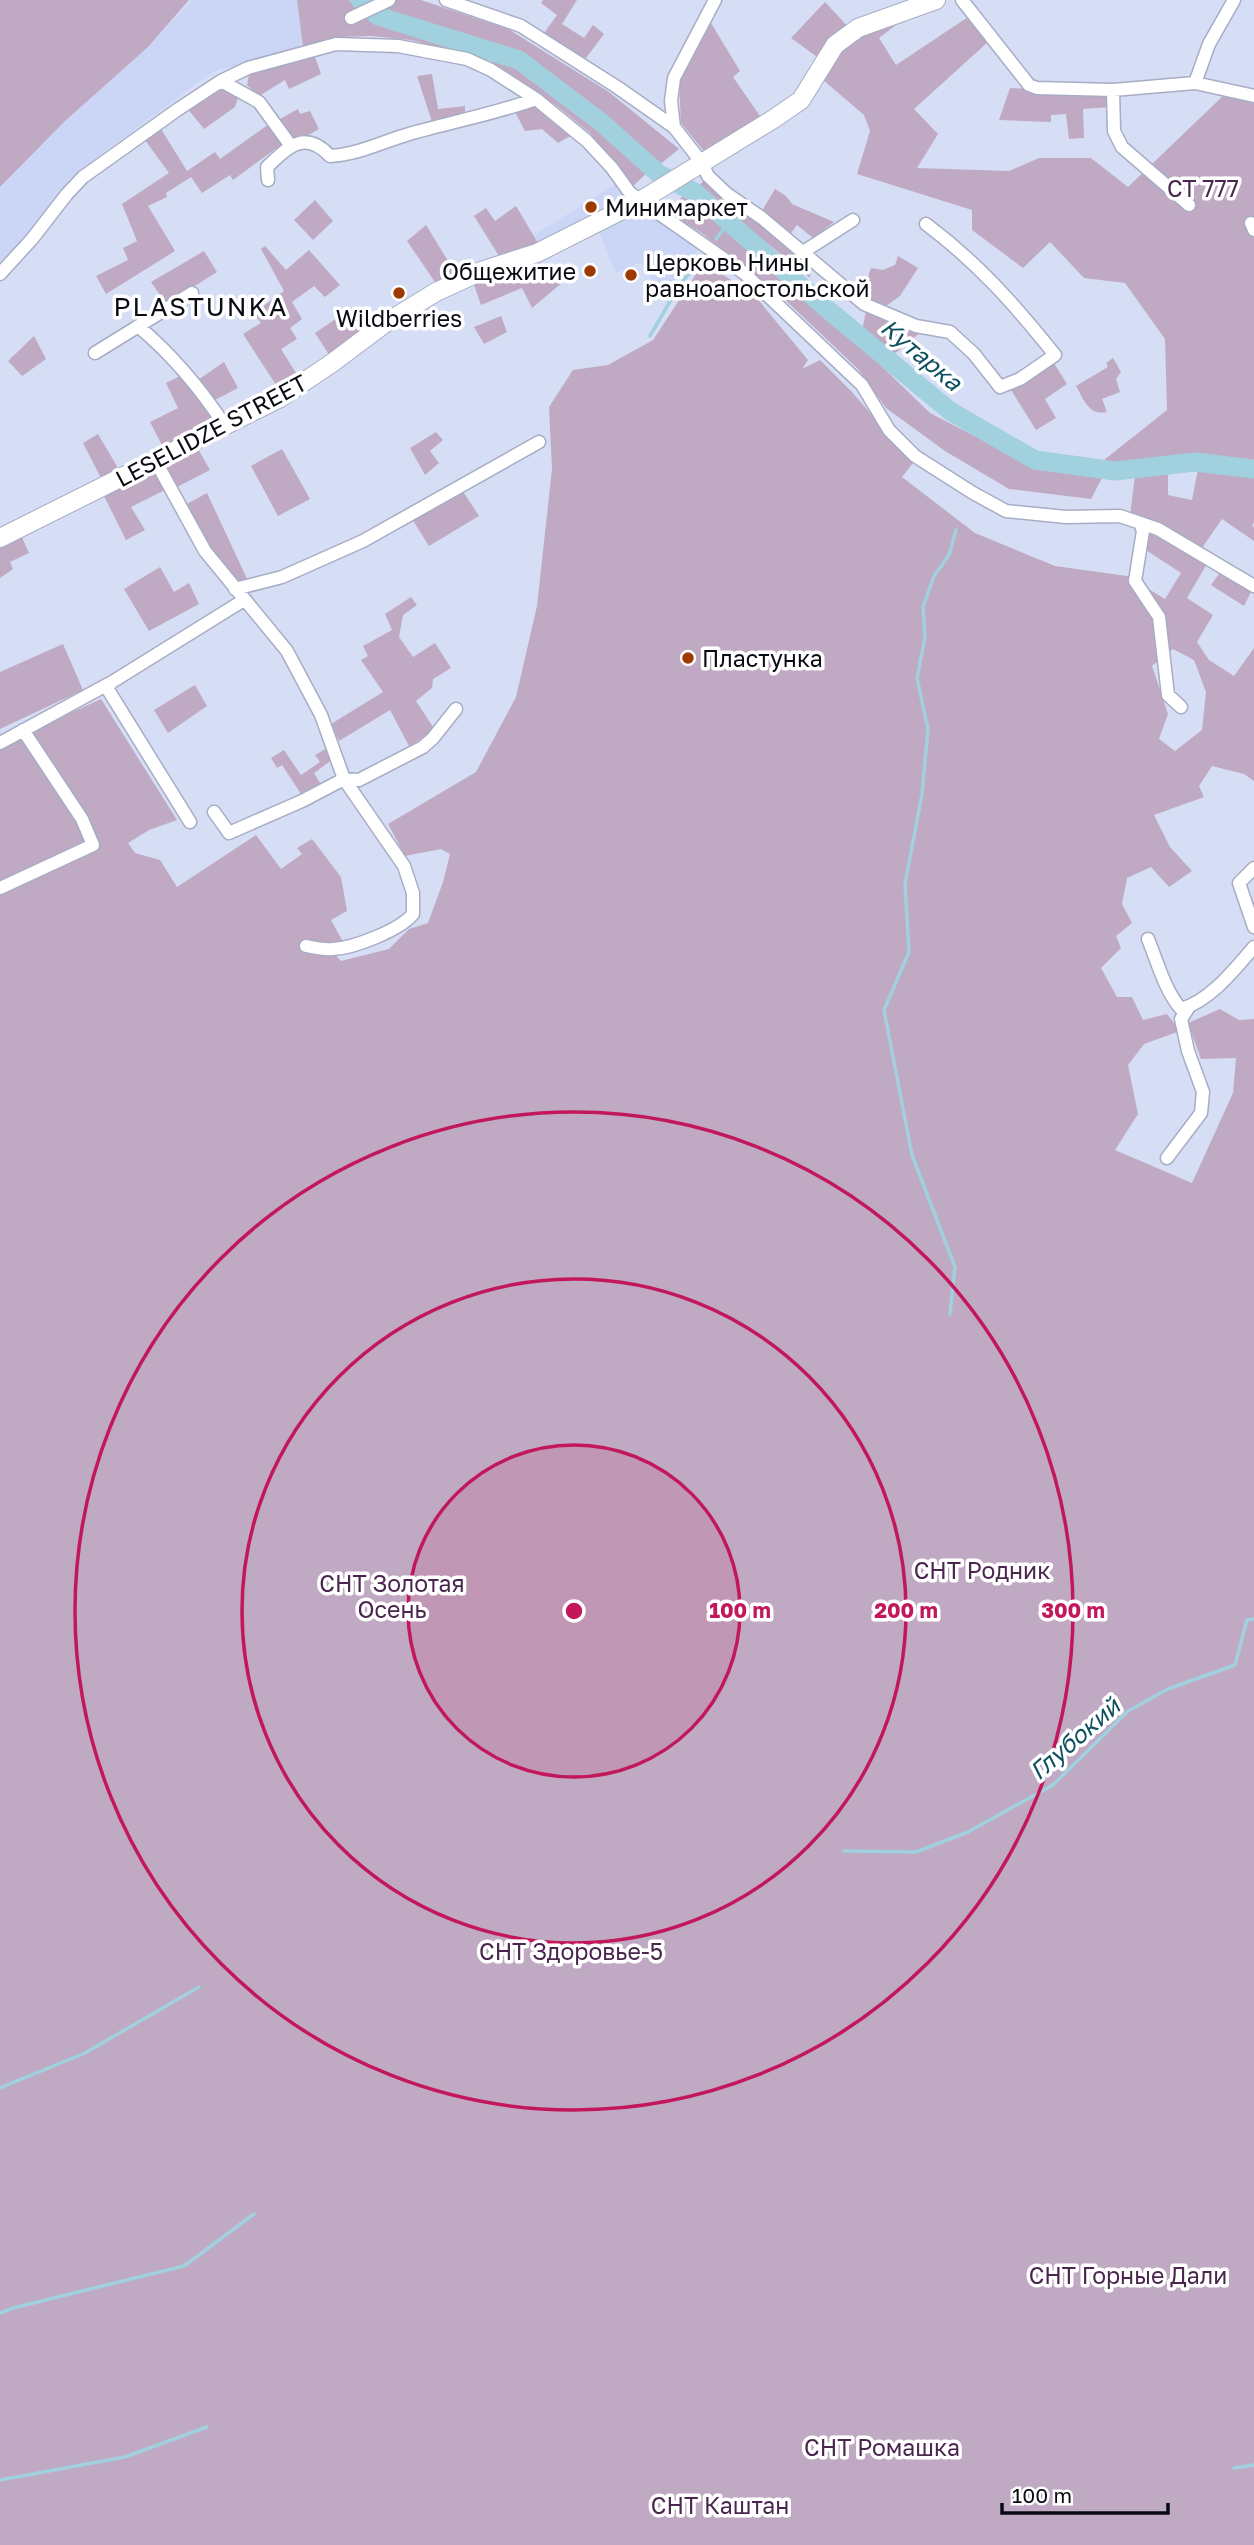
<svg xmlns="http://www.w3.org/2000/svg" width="1254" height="2545" viewBox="0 0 1254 2545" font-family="'Golos Text',sans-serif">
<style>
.built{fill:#cbd5f5}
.green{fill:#c0a9c2;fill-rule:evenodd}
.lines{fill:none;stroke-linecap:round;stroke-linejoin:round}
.stream{stroke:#a1d0df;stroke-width:3.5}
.river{stroke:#a1d0df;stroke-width:19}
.street-casing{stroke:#a6adc4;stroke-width:15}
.secondary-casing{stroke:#a6adc4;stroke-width:20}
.street{stroke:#fff;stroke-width:12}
.secondary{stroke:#fff;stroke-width:18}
.ring{fill:none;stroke:#c2185b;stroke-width:3.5}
.poi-dot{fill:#9d3a01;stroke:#fff;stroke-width:2.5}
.labels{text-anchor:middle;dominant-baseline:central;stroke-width:7;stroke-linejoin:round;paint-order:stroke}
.park-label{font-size:23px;fill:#4a254e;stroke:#fff}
.poi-label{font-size:23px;fill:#090b13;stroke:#fff;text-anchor:start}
.street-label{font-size:23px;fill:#090b13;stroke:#fff}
.water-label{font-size:24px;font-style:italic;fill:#0f5060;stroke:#fff}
.quarter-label{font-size:26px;letter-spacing:2px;fill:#090b13;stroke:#fff}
.centre{fill:#c2185b;stroke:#fff;stroke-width:3.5}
.ring-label{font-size:21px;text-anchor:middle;font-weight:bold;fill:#c2185b;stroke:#fff;stroke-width:7;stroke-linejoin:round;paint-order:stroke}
</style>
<rect width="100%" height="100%" fill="#d6def6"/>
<path class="built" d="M 192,0 L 297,0 L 303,47 L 268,59 L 214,71 L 96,158 L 69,179 L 40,223 L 0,270 L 0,187 L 65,121 L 148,47 Z
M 616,184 L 623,193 L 700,246 L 667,296 L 656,288 L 641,262 L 616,273 L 598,230 L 538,243 L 534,235 Z"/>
<path class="green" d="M 0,0 L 189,0 L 148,47 L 65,121 L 0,187 Z
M 297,0 L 349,0 L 369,20 L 516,62 L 596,125 L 648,172 L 632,187 L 590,133 L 557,106 L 489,60 L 411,40 L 371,36 L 339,37 L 303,47 Z
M 373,0 L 421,0 L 508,29 L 609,92 L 679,149 L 659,165 L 637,142 L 537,63 L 505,49 L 389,11 Z
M 543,0 L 577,0 L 562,24 L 584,38 L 593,25 L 604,34 L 583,62 L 542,36 L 557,15 L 541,3 Z
M 825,2 L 851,30 L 820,59 L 791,38 Z
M 968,17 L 988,42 L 914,109 L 938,134 L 917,168 L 1009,171 L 1039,158 L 1091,158 L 1128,187 L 1225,94 L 1254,97 L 1254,522 L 1252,526 L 1254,527 L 1254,541 L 1222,519 L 1202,548 L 1130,516 L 1135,475 L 1168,469 L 1168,495 L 1192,500 L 1198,469 L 1187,466 L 1176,457 L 1112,465 L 1104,460 L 1167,410 L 1165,339 L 1125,283 L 1084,278 L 1050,242 L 1023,268 L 972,230 L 972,210 L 857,174 L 870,131 L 864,115 L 822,79 L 835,58 L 854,38 L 904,19 L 879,38 L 896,65 Z
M 711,23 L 740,71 L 733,77 L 762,119 L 706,154 L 681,123 L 679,83 Z
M 314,54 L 321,74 L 289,89 L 285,80 L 259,96 L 247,85 L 249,75 L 301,56 Z
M 432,74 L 438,109 L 465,106 L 465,115 L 432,122 L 417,76 Z
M 222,85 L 239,95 L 235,107 L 204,129 L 187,108 Z
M 1010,88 L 1111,93 L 1110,107 L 1083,109 L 1084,138 L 1069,139 L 1066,114 L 1051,115 L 1051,122 L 999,120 Z
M 536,103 L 574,134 L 558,143 L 542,129 L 525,131 L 514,110 Z
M 298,109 L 300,114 L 310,111 L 319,129 L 303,138 L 293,138 L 278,120 Z
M 269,124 L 282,144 L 233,180 L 230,175 L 202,193 L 191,177 L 166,193 L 167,197 L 148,206 L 175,251 L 106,294 L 96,276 L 128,260 L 123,248 L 137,241 L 122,204 L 169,173 L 145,140 L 161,129 L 187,171 L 215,152 L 220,159 Z
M 706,178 L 811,268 L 810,278 L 698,187 Z
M 775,189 L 786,196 L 792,204 L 834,222 L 813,238 L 797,225 L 788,237 L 760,214 Z
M 686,193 L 866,351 L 930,413 L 1040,470 L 1102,478 L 1091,499 L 1009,489 L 945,451 L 886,408 L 858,369 L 780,295 L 703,234 L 667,211 Z
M 315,200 L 333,221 L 313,240 L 294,220 Z
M 516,206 L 538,243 L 499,256 L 474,216 L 486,208 L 495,221 Z
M 426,225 L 456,274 L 437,285 L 407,241 Z
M 265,246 L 286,270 L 309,250 L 340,285 L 325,297 L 314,286 L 292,302 L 302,319 L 290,328 L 297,339 L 281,349 L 299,378 L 280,391 L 243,334 L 261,323 L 254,313 L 284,291 L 261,249 Z
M 204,251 L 217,272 L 166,304 L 151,282 Z
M 898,256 L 918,268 L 900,296 L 883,308 L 860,298 L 869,283 L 868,277 L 871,268 L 883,270 L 895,265 Z
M 534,258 L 563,282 L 532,308 L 522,288 L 481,305 L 473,282 Z
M 704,262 L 755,296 L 808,360 L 802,369 L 820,360 L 852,392 L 913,463 L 902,477 L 975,533 L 1055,566 L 1127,576 L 1165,599 L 1181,573 L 1146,550 L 1150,533 L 1208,562 L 1187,598 L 1213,615 L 1197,642 L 1209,660 L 1234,676 L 1254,648 L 1254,781 L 1244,774 L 1212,766 L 1199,786 L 1204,797 L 1154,815 L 1170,847 L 1192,871 L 1169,887 L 1151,867 L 1127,878 L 1122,904 L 1132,923 L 1116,936 L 1121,948 L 1101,968 L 1117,997 L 1132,997 L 1143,1020 L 1167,1014 L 1180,1031 L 1144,1044 L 1128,1065 L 1138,1114 L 1115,1150 L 1192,1183 L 1233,1093 L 1236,1058 L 1201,1059 L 1188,1023 L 1220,1009 L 1239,1020 L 1254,1019 L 1254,2545 L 0,2545 L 0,745 L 101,699 L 177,820 L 149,830 L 128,843 L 135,853 L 160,860 L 177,887 L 256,835 L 281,869 L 302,854 L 297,848 L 312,839 L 341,877 L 347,911 L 331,920 L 343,942 L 326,945 L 341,961 L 389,949 L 409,929 L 428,923 L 443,882 L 450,854 L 441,849 L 405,856 L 388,824 L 476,772 L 516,697 L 537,606 L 552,469 L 549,407 L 573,370 L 608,365 L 653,340 ZM 1173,649 L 1194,660 L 1206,692 L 1202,730 L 1175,751 L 1159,739 L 1168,714 L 1152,666 Z
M 350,309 L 365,331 L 330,356 L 315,333 Z
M 866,311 L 921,332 L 892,356 L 862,331 Z
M 501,316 L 507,332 L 484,344 L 474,327 Z
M 34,336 L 46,359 L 22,376 L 8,361 Z
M 1113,358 L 1121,372 L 1116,379 L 1120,392 L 1102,399 L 1107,412 C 1089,416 1084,400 1076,386 L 1108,367 L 1106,363 Z
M 1052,360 L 1067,384 L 1045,399 L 1056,418 L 1036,430 L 1011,390 Z
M 224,362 L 238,388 L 211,402 L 195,382 Z
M 182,375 L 220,425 L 165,451 L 150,422 L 178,408 L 166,383 Z
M 436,432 L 443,440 L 430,451 L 439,463 L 425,475 L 410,448 Z
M 98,434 L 121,473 L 103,482 L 83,443 Z
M 197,447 L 210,470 L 175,488 L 166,472 L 168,462 Z
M 282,449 L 310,499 L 278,516 L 251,466 Z
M 152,467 L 165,490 L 131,507 L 145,530 L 126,540 L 102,492 Z
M 462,490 L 479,516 L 429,546 L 412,519 Z
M 207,493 L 249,583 L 237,586 L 209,548 L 185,505 Z
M 20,533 L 29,553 L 10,562 L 13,569 L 0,578 L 0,542 Z
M 160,567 L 174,592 L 189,583 L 199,604 L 149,631 L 124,589 Z
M 1221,571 L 1252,590 L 1244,606 L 1211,585 Z
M 411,597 L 417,605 L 403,615 L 399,637 L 413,657 L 435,643 L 451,668 L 433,679 L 432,688 L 416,701 L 433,727 L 428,735 L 409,746 L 390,710 L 339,741 L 331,724 L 383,692 L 361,660 L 368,656 L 363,646 L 392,630 L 385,614 Z
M 63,644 L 83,690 L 0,729 L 0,672 Z
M 195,685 L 207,706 L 168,733 L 154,710 Z
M 329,747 L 333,759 L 314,773 L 323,788 L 303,797 L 282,765 L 277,768 L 271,758 L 284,750 L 301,775 L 320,762 L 315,755 Z"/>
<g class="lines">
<path class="stream" d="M 716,239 L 729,222
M 650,336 L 679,286 L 701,259
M 950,1314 L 955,1267 L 912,1155 L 884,1010 L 909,952 L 905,884 L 922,794 L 928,729 L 917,678 L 925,637 L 923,607 L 934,576 L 949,555 L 956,530
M 844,1851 L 916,1852 L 968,1832 L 1053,1785 L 1128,1711 L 1168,1689 L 1235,1665 L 1247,1620 L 1254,1619
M 0,2088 L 85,2053 L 199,1987
M 0,2313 L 13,2308 L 184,2266 L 254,2214
M 1234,2468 L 1254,2465
M 0,2480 L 125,2457 L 207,2427"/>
<path class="river" d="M 360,0 L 378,16 L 519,60 L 602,123 L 659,174 L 696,193 L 826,308 L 950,411 L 1035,460 L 1115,471 L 1195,462 L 1254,469"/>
<defs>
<path id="street" d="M 446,0 L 521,26 L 617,87 L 674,127 L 702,163 L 708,176 L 727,194 L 762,218 L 864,304 L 916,326 L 950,332 L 974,354 L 1000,387 L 1020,379 L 1055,355 C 1014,304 979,264 926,224
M 962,0 L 1029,85 L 1037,88 L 1113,90 L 1195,83 L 1254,96
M 351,18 L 389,0
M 221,81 L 259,102 L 291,146
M 1195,83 L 1209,44 L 1234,0
M 1113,90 L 1114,131 L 1122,147 L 1189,205
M 674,127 L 671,101 L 674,78 L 715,0
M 268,180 L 267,167 C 288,147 305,129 330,156 C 359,154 382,142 409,134 C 451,122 494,114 536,99
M 1251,223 L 1254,230
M 803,252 L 853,220
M 0,274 L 32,239 L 67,194 L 83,177 L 177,110 L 221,81 L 248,68 L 336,44 L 398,46 L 467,59 L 491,70 L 536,99 L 587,141 L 612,168 L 630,193 L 744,273 L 862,385 L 889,430 L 915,456 L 973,493 L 1006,511 L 1066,517 L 1120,516 L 1158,529 L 1254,586
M 138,326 C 171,354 201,389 225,426
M 95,353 L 192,293
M 155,460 L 205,551 L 287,651 L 321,715 L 344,779 L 302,801 L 229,833 L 214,812
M 1140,523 L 1143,531 L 1135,581 L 1159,617 L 1168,695 L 1181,707
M 235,589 L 282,577 L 363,541 L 539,442
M 0,743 L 112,682
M 344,779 L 359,780 L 423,747 L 433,738 L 456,709
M 190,822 L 107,688 L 112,682 L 244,600
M 1254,868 L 1239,883 L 1254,927
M 0,888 L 93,845 L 82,819 L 23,730
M 1148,939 C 1157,961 1165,991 1181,1009 C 1210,1001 1235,969 1254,947
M 306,946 C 315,948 324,950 333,949 C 354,948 400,930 413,914 L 413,893 L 404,866 L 344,779
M 1167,1158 L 1201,1113 L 1203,1092 L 1188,1051 L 1181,1019 L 1189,1007"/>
<path id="secondary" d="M 0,538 L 280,398 L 332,363 L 384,324 L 436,292 L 484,270 L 537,253 L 640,201 L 775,118 L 801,100 L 835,45 L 858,28 L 936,0"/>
</defs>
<use href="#street" class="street-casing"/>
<use href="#secondary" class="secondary-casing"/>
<use href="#street" class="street"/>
<use href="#secondary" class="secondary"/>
</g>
<circle cx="574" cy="1611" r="166" fill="#c2185b" fill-opacity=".12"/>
<g class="ring">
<circle cx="574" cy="1611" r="166"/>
<circle cx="574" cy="1611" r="332"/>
<circle cx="574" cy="1611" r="499"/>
</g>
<g class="poi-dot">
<circle cx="591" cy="207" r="7"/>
<circle cx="590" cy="271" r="7"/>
<circle cx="631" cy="275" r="7"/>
<circle cx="399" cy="293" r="7"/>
<circle cx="688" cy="658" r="7"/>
</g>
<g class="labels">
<g class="park-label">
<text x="1203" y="188">СТ 777</text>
<text x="982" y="1570">СНТ Родник</text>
<text x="392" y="1583">СНТ Золотая<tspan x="392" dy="26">Осень</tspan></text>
<text x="571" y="1951">СНТ Здоровье-5</text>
<text x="1128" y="2275">СНТ Горные Дали</text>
<text x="882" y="2447">СНТ Ромашка</text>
<text x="720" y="2505">СНТ Каштан</text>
</g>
<g class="poi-label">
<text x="605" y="207">Минимаркет</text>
<text x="645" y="262">Церковь Нины<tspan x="645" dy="26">равноапостольской</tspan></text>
<text x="576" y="271" text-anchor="end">Общежитие</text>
<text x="399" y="318" text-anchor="middle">Wildberries</text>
<text x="702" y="658">Пластунка</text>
</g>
<g class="street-label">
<text transform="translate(211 430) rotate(-28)">LESELIDZE STREET</text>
</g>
<g class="water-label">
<text transform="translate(922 354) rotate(40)">Кутарка</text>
<text transform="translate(1074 1738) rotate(-41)">Глубокий</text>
</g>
<g class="quarter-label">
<text x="201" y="306">PLASTUNKA</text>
</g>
</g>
<circle cx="574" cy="1611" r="10" class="centre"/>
<g class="ring-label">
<text x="740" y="1618">100 m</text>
<text x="906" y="1618">200 m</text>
<text x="1073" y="1618">300 m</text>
</g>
<path d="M1002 2503v10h166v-10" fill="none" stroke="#090b13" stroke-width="3.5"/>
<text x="1012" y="2503" font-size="21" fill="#090b13" stroke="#ffffff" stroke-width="5" paint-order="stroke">100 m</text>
</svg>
